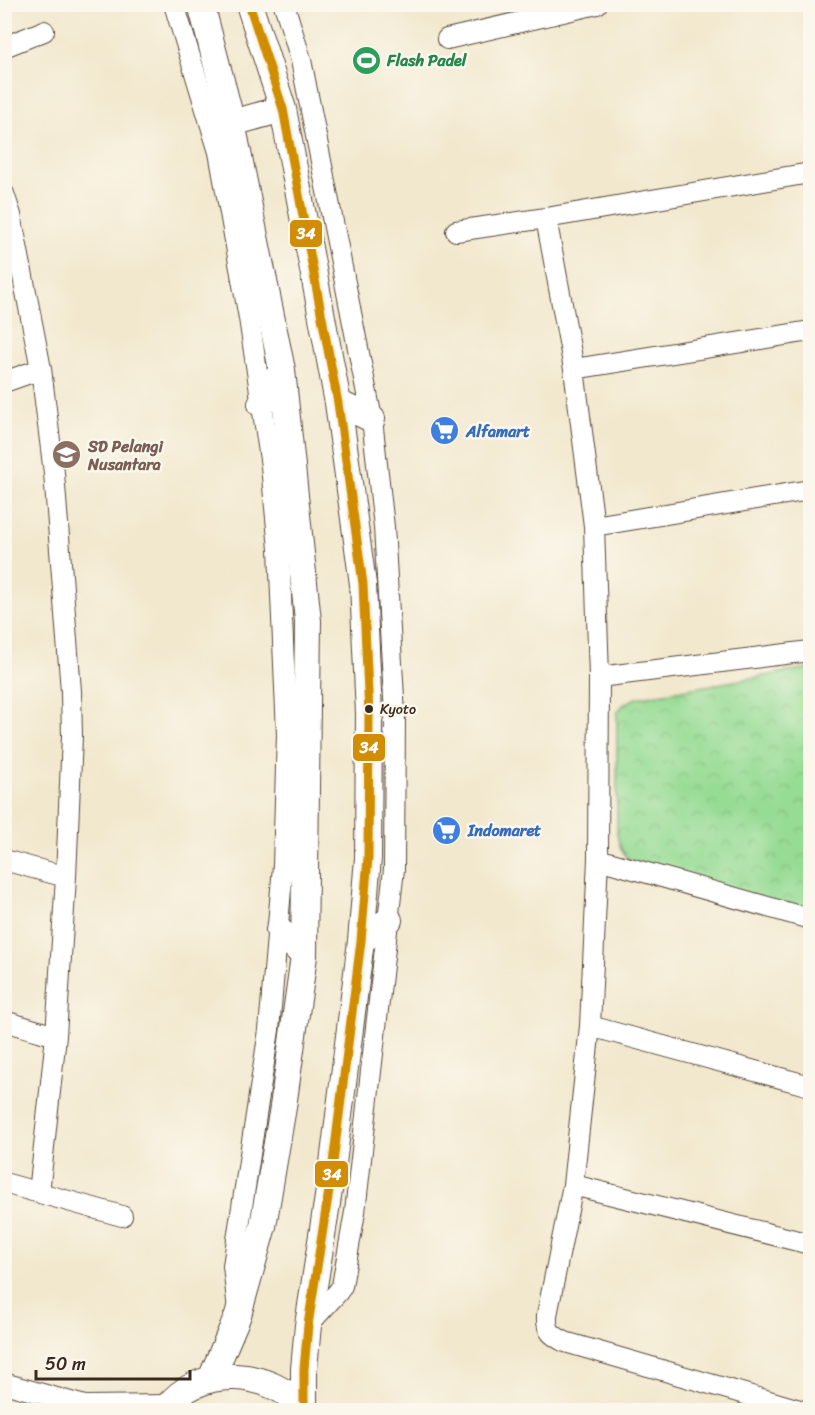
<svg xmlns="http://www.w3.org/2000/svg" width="815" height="1415" viewBox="0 0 815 1415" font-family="Sriracha,sans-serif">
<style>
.park{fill:url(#park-crowns);stroke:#698359;stroke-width:1.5}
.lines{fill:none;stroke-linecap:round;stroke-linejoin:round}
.minor-casing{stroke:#564638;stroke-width:22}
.tertiary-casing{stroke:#564638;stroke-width:28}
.minor{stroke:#fff;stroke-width:20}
.tertiary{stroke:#fff;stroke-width:26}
.bus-1-casing{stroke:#fbf7ec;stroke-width:14}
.bus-1{stroke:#d18d06;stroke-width:9}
.bus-dot{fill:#3b2a1e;stroke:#fbf7ec;stroke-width:2}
.labels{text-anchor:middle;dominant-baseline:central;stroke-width:5;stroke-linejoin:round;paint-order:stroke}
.bus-label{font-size:14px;fill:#3b2a1e;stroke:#fbf7ec;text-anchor:start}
.leisure-label{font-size:16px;font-weight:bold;fill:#27864d;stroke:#fbf7ec;text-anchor:start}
.shop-label{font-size:16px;font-weight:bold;fill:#366cbe;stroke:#fbf7ec;text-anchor:start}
.education-label{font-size:16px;font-weight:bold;fill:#785e54;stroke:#fbf7ec;text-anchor:start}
.line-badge{stroke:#fbf7ec;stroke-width:2}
.badge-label{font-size:16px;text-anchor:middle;font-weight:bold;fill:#fff}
</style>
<defs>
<pattern id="park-crowns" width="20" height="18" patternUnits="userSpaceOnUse" patternTransform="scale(1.5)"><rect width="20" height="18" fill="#97dc94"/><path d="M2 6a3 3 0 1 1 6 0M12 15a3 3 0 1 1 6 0" fill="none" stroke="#83bd7f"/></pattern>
</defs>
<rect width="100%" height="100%" fill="#fbf7ec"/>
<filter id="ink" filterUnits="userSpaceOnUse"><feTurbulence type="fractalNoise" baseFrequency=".0167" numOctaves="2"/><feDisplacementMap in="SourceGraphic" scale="12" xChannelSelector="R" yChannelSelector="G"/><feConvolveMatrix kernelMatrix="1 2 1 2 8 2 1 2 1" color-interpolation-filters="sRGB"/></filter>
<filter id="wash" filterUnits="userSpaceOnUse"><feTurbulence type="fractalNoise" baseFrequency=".008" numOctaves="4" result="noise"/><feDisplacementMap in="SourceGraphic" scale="24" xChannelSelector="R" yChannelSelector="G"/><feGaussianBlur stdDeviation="1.35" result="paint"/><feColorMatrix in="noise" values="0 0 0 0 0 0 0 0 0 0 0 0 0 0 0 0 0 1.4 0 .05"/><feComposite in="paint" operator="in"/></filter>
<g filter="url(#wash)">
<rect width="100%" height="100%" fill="#f2e8ce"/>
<path class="park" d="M 810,668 L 810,913 L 628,859 L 621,849 L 617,834 L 617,713 L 623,705 L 636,698 Z"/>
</g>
<g filter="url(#ink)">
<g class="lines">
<defs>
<path id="minor" d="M 174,4 L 219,152 L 249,318 L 271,466 L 279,549 L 287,734 L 283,866 L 269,1030 L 233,1266 L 238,1309
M 284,4 L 301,60 L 372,419 L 384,527 L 395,715 L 394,869 L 355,1212 L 342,1286 L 338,1292 L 308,1325
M 447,39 L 597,4
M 4,47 L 44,31
M 4,194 L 11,215 L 41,369 L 54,473 L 71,691 L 72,736 L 66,877 L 56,1036 L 39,1193
M 546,218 L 574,369 L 594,526 L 599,677 L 598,859 L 590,1026 L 573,1185 L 547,1315 C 546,1331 551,1335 565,1342 L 800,1410
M 456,231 L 546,218 L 810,173
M 574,369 L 810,331
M 4,382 L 41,369
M 594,526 L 810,490
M 599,677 L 810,651
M 598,859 L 810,919
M 4,860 L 66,877
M 4,1021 L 56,1036
M 590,1026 L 810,1086
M 4,1183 L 122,1216
M 573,1185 L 810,1244
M 4,1383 L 85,1406 L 169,1405"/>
<path id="tertiary" d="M 201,4 L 232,123 L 282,370 L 308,621 L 304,956 L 283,1107 L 263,1226 L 238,1315 L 211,1379
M 249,4 L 283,109 L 338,403 L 363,584 L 369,714 L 368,858 L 361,941 L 332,1171 L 308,1325 L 304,1369 L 304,1409
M 232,123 L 283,109
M 338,403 L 372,419
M 261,404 L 282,370
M 279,930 L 304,956
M 361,941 L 389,920
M 165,1410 C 198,1363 271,1369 305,1410"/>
</defs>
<use href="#minor" class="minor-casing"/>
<use href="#tertiary" class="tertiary-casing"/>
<use href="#minor" class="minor"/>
<use href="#tertiary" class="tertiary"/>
<defs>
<path id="bus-1" d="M 249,4 L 283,109 L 338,403 L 363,584 L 369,714 L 368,858 L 361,941 L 332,1171 L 308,1325 L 304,1369 L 304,1409"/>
</defs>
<use href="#bus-1" class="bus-1-casing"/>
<use href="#bus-1" class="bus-1"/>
</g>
</g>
<defs>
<symbol id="stadium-disc" viewBox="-11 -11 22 22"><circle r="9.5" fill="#2e9e5b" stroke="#fbf7ec"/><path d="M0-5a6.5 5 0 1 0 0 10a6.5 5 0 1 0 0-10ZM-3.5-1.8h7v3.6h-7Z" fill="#fff"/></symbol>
<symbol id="supermarket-disc" viewBox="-11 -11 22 22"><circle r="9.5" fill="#3f7fe0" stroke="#fbf7ec"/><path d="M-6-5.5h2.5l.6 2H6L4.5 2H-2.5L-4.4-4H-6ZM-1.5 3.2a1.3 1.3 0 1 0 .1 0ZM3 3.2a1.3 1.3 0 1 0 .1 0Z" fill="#fff"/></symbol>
<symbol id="school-disc" viewBox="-11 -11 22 22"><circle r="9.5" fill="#8d6e63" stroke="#fbf7ec"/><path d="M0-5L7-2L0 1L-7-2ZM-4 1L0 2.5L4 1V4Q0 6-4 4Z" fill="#fff"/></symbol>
</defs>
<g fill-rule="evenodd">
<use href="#stadium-disc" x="350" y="44" width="33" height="33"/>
<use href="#supermarket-disc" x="428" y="414" width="33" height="33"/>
<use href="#school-disc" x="50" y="438" width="33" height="33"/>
<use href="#supermarket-disc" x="430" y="814" width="33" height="33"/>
</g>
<circle class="bus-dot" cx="369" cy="709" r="5"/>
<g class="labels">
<g class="bus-label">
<text x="380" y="709">Kyoto</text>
</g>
<g class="leisure-label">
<text x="387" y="60">Flash Padel</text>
</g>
<g class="shop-label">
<text x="466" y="431">Alfamart</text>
<text x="468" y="830">Indomaret</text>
</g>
<g class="education-label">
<text x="88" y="446">SD Pelangi<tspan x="88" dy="18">Nusantara</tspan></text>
</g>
</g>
<g class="line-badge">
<rect x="289" y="219" width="34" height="29" rx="6" fill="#d18d06"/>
<rect x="352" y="733" width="34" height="29" rx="6" fill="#d18d06"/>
<rect x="314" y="1160" width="35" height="28" rx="6" fill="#d18d06"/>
</g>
<g class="badge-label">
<text x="306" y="239">34</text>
<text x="369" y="753">34</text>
<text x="332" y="1180">34</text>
</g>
<rect width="815" height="1415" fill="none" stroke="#fbf7ec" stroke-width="24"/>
<path d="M36 1370v9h154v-9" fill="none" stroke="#3b2a1e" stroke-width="3"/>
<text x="45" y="1370" font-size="18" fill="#3b2a1e" stroke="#fbf7ec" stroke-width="4.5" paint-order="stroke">50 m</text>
</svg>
